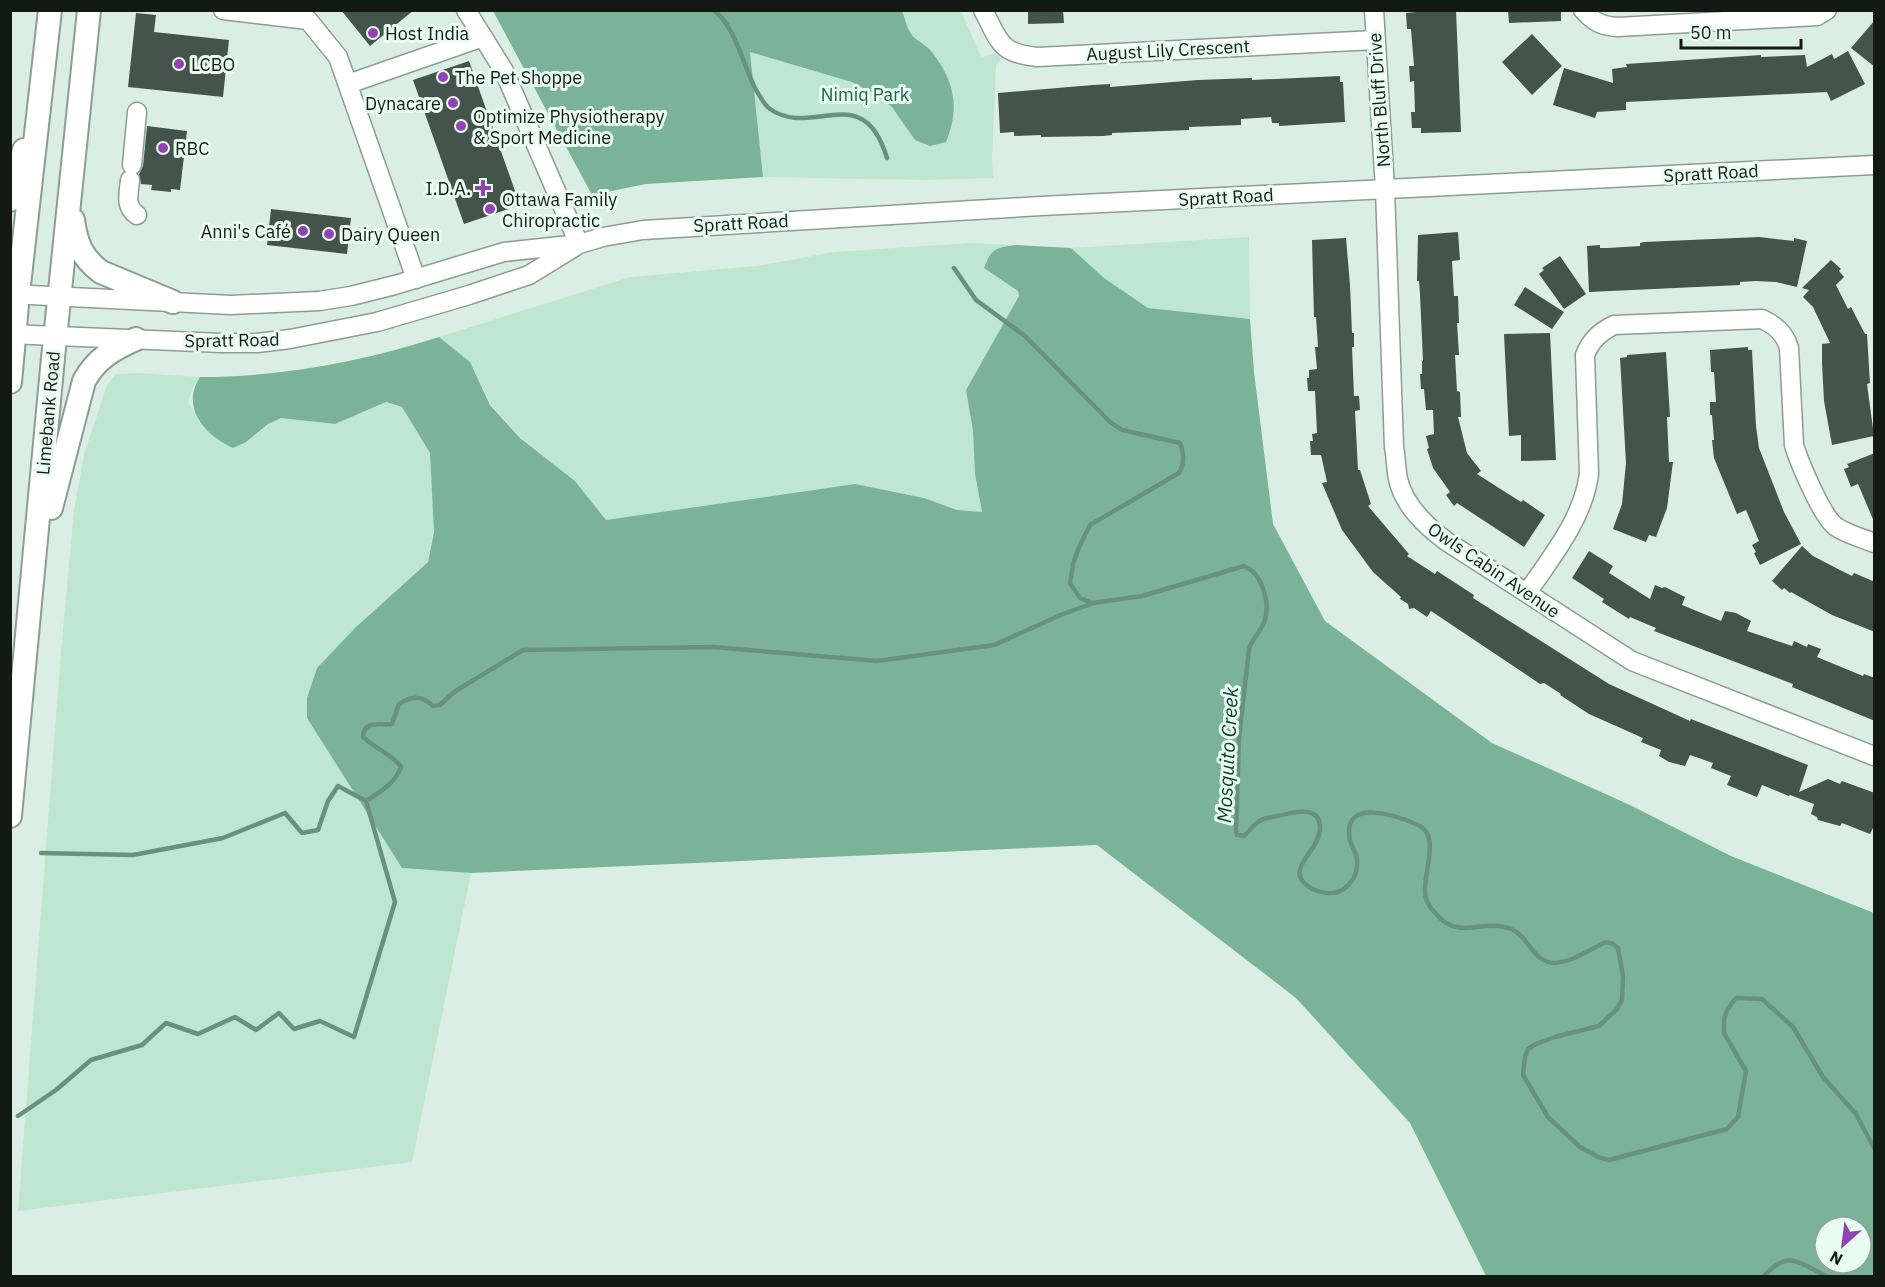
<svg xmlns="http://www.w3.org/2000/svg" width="1885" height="1287" viewBox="0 0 1885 1287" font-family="'IBM Plex Sans',sans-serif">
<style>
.green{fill:#bee6d3}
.forest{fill:#7bb39a;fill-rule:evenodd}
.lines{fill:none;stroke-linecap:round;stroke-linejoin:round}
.stream{stroke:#68927e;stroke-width:4.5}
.building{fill:#44544c}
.minor-casing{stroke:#8b9d94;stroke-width:21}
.major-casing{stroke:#8b9d94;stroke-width:26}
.minor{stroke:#fff;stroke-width:18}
.major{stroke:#fff;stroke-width:22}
.poi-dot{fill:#9243b3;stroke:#e8fcf2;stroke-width:2}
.labels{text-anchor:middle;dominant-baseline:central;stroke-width:6;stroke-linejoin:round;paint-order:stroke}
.poi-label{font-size:18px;fill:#131a16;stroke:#e8fcf2;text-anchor:start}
.street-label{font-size:18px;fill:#131a16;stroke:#e8fcf2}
.park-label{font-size:18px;fill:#1e6249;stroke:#e8fcf2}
.water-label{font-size:20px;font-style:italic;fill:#11402f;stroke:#e8fcf2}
</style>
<rect width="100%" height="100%" fill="#dbeee5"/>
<path class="green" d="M 745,11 L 961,11 L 981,57 L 996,53 L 1001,60 L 996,65 L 992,158 L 993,178 L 926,180 L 763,177 Z
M 1249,237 L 1250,319 L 1148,308 L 1104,278 L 1071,248 Z
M 970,243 L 1015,245 C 996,248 991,248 984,268 L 1018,291 L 1019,296 L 966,390 L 973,431 L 975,474 L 982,512 L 957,510 L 924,498 L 855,484 L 606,520 L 575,481 L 523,440 L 491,405 L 470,362 L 439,337 L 630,277 L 757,266 L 834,252 Z
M 137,373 L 200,377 L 193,387 L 188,402 L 203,428 L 246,442 L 268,424 L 281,418 L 335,424 L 386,402 L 402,407 L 430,453 L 434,527 L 428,562 L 355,628 L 317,668 L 307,699 L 307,718 L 402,868 L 471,873 L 412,1162 L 18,1211 L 61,652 L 74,510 L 84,455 L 107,385 L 116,374 Z"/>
<path class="forest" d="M 493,11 L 902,11 C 906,21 907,32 916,39 C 921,43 927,46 931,51 C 955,81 960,108 946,142 L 930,146 L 915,140 L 892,107 L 876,95 L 852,82 L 750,52 L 763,177 L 646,184 L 592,195 Z
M 1015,245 L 1071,248 L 1104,278 L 1148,308 L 1250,319 L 1254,372 L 1273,524 L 1325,621 L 1492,743 L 1630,805 L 1731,856 L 1874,913 L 1874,1276 L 1486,1276 L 1410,1123 L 1296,998 L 1097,845 L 471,873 L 402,868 L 307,718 L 307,698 L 317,668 L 355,628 L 428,562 L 434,532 L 430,453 L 402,407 L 386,402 L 335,424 L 281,418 L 268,424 L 246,442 L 233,448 C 205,435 180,408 200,377 C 281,377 361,362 439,337 L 470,362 L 490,405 L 520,438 L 575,481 L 606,520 L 855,484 L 924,498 L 957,510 L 982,512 L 975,474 L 973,431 L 966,390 L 1019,296 L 1018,291 L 984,268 C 991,248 996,248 1015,245 ZM 1825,1227 L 1861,1227 L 1861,1263 L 1825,1263 Z"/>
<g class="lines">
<path class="stream" d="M 713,10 C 734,23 744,67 756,90 C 760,96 764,105 770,109 C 813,139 863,78 887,158
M 954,268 L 976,300 L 1025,336 L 1110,422 L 1122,430 L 1180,443 C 1184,453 1185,463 1179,473 L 1090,525 L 1079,547 L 1073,564 L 1070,583 L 1080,598 L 1092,603 L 1142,596 L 1244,566 C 1262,573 1270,602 1265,620 C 1262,631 1252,638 1249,649 L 1239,738 L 1236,831 L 1237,835 L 1244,836 C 1250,831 1254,824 1261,820 C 1265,818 1272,817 1278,816 C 1293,812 1322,804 1320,830 C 1318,847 1302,858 1300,870 C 1298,880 1307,887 1315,890 C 1325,894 1337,895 1345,888 C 1353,881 1356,876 1357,865 C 1359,856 1352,848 1350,840 C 1341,796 1398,816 1418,825 C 1444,836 1418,881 1427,901 C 1429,907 1434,912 1438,916 C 1459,940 1485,918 1511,929 C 1529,936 1533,964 1556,963 C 1575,961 1590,949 1606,942 L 1613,944 L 1618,948 L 1623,976 L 1622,1000 L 1617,1009 L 1599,1026 L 1555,1037 L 1536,1044 L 1528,1049 L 1525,1057 L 1523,1075 L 1548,1117 L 1580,1147 L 1598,1157 L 1609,1160 L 1727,1129 L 1738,1117 L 1746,1071 L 1724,1033 L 1724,1020 L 1727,1010 L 1736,998 L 1762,999 L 1793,1027 L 1823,1077 L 1856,1114 L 1874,1148
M 41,853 L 133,855 L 223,838 L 285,813 L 302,833 L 318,830 L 328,801 L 338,786 L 366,801 C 381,791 394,785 401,767 C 396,757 373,747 363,737 C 364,719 380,726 392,724 L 399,704 C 412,696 422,695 433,706 L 440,705 L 454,692 L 523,650 L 713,647 L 877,661 L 994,645 L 1063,614 L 1091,604
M 18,1116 L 56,1090 L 91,1060 L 142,1045 L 166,1023 L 198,1034 L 235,1017 L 256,1030 L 279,1013 L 294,1029 L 320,1021 L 354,1037 L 395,902 L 366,801
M 1764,1276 C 1788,1249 1799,1263 1826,1276"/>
</g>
<path class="building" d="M 341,10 L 414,10 L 370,46 Z
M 1028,10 L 1063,10 L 1064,23 L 1028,24 Z
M 1416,10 L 1456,10 L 1461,132 L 1421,133 L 1421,128 L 1412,128 L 1411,112 L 1415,112 L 1414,81 L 1410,82 L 1409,66 L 1414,66 L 1411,29 L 1407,29 L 1406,13 L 1416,12 Z
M 1508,10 L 1561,10 L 1561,21 L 1509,23 Z
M 136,13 L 156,15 L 154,32 L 229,40 L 223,97 L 128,87 Z
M 1875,20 L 1875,67 L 1851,48 Z
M 1532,34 L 1562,66 L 1532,95 L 1502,62 Z
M 1848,51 L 1865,84 L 1831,101 L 1827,92 L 1626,102 L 1626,110 L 1597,112 L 1595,118 L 1553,105 L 1564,68 L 1613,83 L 1612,69 L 1627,67 L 1626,64 L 1761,55 L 1761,57 L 1805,55 L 1807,67 L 1832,54 L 1834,59 Z
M 469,61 L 520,205 L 464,224 L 413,80 Z
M 1340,76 L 1340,82 L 1343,82 L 1345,122 L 1279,126 L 1279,123 L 1272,123 L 1271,117 L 1241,119 L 1241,125 L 1189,127 L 1189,130 L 1112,133 L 1112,135 L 1103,136 L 1041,137 L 1041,135 L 1014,136 L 1014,132 L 1000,133 L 998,93 L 1093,85 L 1110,84 L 1110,87 L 1198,80 L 1252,78 L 1252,80 Z
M 147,126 L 187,131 L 180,190 L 171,189 L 171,192 L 151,190 L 152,185 L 141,184 L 139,174 L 143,166 Z
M 271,209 L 351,218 L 347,254 L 267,245 Z
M 1458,232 L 1460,260 L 1452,261 L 1454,296 L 1458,296 L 1459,323 L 1457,323 L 1459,355 L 1455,355 L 1457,391 L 1460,392 L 1461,417 L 1458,417 L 1467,453 L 1481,471 L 1477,474 L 1521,502 L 1523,500 L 1545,515 L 1524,547 L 1457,503 L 1454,506 L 1446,495 L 1450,492 L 1433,468 L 1427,449 L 1429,448 L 1426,436 L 1434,434 L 1433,410 L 1426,410 L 1424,389 L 1421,389 L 1420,374 L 1422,374 L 1422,361 L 1423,361 L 1420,294 L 1419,281 L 1417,281 L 1418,235 Z
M 1759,237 L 1794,241 L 1794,238 L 1807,241 L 1797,287 L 1776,282 L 1756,281 L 1740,282 L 1740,285 L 1589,292 L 1587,246 L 1600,245 L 1600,248 L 1608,248 L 1640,246 L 1640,243 L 1644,242 Z
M 1346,238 L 1350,285 L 1352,333 L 1354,333 L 1354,347 L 1352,347 L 1354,396 L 1359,396 L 1360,410 L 1355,411 L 1358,470 L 1360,470 L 1371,504 L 1368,506 L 1409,554 L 1407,556 L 1435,574 L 1437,571 L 1474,595 L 1473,598 L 1609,684 L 1690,721 L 1691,719 L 1808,765 L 1799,792 L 1828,779 L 1840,784 L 1842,781 L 1875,793 L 1875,824 L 1870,834 L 1842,823 L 1840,826 L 1818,820 L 1817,817 L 1811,814 L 1814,804 L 1790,795 L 1789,796 L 1762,785 L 1757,797 L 1727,785 L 1731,776 L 1711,768 L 1713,763 L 1690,755 L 1685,766 L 1669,762 L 1659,756 L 1661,750 L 1641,742 L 1643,738 L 1589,714 L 1560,695 L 1561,694 L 1544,683 L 1540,684 L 1431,611 L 1427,617 L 1414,608 L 1409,609 L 1408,604 L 1400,599 L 1401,597 L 1373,572 L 1342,530 L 1322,483 L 1327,482 L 1321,455 L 1311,455 L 1310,441 L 1313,441 L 1312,434 L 1317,433 L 1315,391 L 1308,391 L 1307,378 L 1309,378 L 1309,370 L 1317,369 L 1315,347 L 1318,347 L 1316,317 L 1314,317 L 1312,240 Z
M 1560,256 L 1586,294 L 1564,309 L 1539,274 L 1544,270 L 1542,268 Z
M 1831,260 L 1841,269 L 1839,271 L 1844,277 L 1836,285 L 1848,309 L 1851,307 L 1865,334 L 1867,334 L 1870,383 L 1867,384 L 1874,436 L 1832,445 L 1824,401 L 1822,363 L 1822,344 L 1830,343 L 1813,307 L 1803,297 L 1809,290 L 1802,288 Z
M 1525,287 L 1564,312 L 1552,329 L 1514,305 Z
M 1550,333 L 1556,460 L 1521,461 L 1521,435 L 1509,436 L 1504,334 Z
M 1748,347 L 1748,350 L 1752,350 L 1756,426 L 1759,448 L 1784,512 L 1801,544 L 1760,565 L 1754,553 L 1756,552 L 1752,545 L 1759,541 L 1746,510 L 1737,514 L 1714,458 L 1712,440 L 1714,440 L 1712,415 L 1710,415 L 1710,402 L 1716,402 L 1714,372 L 1711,372 L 1710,350 Z
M 1666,352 L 1670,417 L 1667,417 L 1669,462 L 1673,462 L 1667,508 L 1656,537 L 1649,535 L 1646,542 L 1613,529 L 1622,504 L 1626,463 L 1620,358 L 1627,357 L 1627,355 Z
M 1875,453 L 1875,524 L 1858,484 L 1851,487 L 1844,469 L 1849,467 L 1847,464 Z
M 1802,546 L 1813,556 L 1836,568 L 1852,576 L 1854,573 L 1875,582 L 1875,632 L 1832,615 L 1791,592 L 1790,593 L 1784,588 L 1782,590 L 1772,581 Z
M 1589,551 L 1613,566 L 1609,573 L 1650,599 L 1655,585 L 1662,588 L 1665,587 L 1685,597 L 1682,605 L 1721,621 L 1725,611 L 1736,613 L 1751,621 L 1747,631 L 1792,646 L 1794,641 L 1807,647 L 1808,644 L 1821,649 L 1817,657 L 1863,676 L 1864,674 L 1875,678 L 1875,721 L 1792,687 L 1793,684 L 1654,631 L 1656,628 L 1630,617 L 1629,619 L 1602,602 L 1604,599 L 1572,578 Z"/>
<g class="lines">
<defs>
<path id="minor" d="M 223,10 L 308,20 L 338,57 L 416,279
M 466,10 L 483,37
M 983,10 C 1000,42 999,53 1037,57 L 1376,40
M 1374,10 L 1385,189 L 1394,447 C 1396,457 1396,469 1398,479 C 1404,506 1426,526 1446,541 L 1632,661 L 1874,756
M 1583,10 C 1594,22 1601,26 1618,27 L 1817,16 L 1827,10
M 348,84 L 483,37 L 504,71 L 579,244
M 132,165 L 137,112
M 130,180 C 129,194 124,206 137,215
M 10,294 L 231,305 L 319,301 L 351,296 L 395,285 L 504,252 L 579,244 L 603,237 L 643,230 L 1041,206 L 1874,165
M 10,334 L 222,343 L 257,343 L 290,339 L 377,322 L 469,295 L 529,275 L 576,246
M 1527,593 C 1552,556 1583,519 1589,474 L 1585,355 C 1591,340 1600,332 1614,325 L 1762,319 C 1775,325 1785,333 1789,348 L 1794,445 C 1799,462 1822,516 1835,526 C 1846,534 1862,538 1874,543"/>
<path id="major" d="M 10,200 L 24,150
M 73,220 C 76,243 82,258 101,272 L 173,302
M 10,382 L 18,294 L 50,10
M 51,508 L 84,381 C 96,359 113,349 136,339
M 10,816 L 53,358 L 89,10"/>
</defs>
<use href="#minor" class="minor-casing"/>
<use href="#major" class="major-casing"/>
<use href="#minor" class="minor"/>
<use href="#major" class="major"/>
</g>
<g class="poi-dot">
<circle cx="373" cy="33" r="6"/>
<circle cx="179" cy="64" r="6"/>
<circle cx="443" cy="77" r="6"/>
<circle cx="453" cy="103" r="6"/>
<circle cx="461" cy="126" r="6"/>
<circle cx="163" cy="148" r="6"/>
<path d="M480 179h6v6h6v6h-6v6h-6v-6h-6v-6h6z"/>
<circle cx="490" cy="209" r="6"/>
<circle cx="303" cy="231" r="6"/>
<circle cx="329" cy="234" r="6"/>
</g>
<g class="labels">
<g class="poi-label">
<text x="385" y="33">Host India</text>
<text x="191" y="64">LCBO</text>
<text x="455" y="77">The Pet Shoppe</text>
<text x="441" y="103" text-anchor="end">Dynacare</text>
<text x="473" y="116">Optimize Physiotherapy<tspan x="473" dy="21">&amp; Sport Medicine</tspan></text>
<text x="175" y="148">RBC</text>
<text x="471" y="188" text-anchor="end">I.D.A.</text>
<text x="502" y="199">Ottawa Family<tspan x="502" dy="21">Chiropractic</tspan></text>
<text x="291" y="231" text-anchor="end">Anni's Café</text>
<text x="341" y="234">Dairy Queen</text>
</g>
<g class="street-label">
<text transform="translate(1168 50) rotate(-3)">August Lily Crescent</text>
<text transform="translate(1379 100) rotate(-94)">North Bluff Drive</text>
<text transform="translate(1711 173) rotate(-3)">Spratt Road</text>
<text transform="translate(1226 197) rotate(-3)">Spratt Road</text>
<text transform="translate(741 223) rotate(-3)">Spratt Road</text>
<text transform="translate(232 340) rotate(-1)">Spratt Road</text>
<text transform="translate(48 413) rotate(-85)">Limebank Road</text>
<text transform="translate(1494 570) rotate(34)">Owls Cabin Avenue</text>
</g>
<g class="park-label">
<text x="865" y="94">Nimiq Park</text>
</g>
<g class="water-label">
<text transform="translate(1227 755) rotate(-87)">Mosquito Creek</text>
</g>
</g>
<rect width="1885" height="1287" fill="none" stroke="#131a16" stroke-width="24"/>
<g transform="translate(1843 1245) rotate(208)"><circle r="28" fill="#e8fcf2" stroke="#93a29a" stroke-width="1.5"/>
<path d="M0-4.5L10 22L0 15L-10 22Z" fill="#9243b3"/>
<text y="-9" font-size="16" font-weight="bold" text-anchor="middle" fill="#131a16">N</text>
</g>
<path d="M1681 39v9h120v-9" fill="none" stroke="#131a16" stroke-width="3"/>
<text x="1690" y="39" font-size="18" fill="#131a16" stroke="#e8fcf2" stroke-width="4.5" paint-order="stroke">50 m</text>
</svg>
